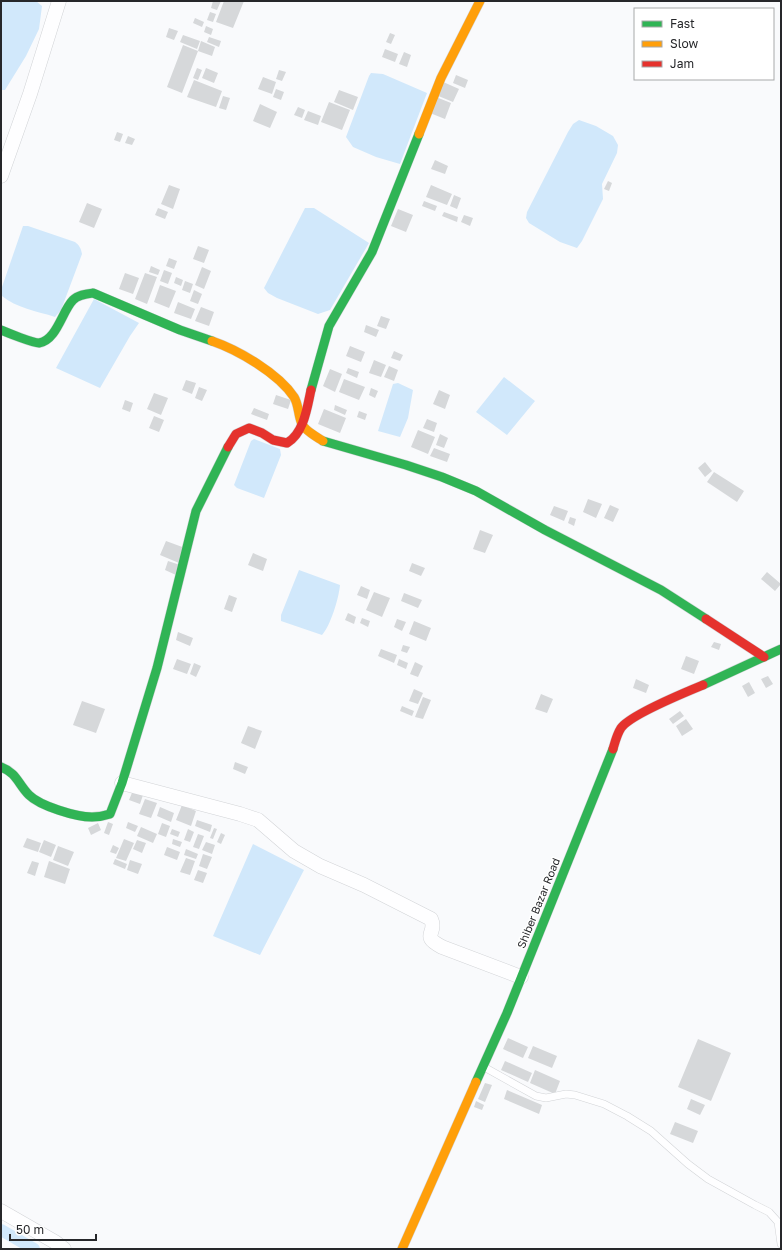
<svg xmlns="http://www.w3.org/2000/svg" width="782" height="1250" viewBox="0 0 782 1250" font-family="'Golos Text',sans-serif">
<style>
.water{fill:#d1e8fb}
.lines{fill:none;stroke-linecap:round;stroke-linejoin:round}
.canal{stroke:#d1e8fb;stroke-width:12}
.building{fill:#d6d8da}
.lane-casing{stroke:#d2d4d7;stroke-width:8}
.street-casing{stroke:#d2d4d7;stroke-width:15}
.fast-casing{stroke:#d2d4d7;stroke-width:10}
.slow-casing{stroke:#d2d4d7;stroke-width:10}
.jam-casing{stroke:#d2d4d7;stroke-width:10}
.lane{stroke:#fefeff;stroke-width:7}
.street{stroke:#fefeff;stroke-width:14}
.fast{stroke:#30b455;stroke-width:9}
.slow{stroke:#ff9f0a;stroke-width:9}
.jam{stroke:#e5322d;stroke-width:9}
.labels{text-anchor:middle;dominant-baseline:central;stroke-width:3;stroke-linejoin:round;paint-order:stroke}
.street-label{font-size:11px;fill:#26272a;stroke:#fff}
</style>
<rect width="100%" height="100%" fill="#f9fafc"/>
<path class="water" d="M 1,1 L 36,1 L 42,6 L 39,29 L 26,56 L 5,90 L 1,90 Z
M 371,73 L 383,74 L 427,93 L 400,164 L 376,157 L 353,147 L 346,137 L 369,76 Z
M 579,120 L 596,126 L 613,136 L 618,145 L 617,153 L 602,184 L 603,199 L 582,241 L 577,248 L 560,242 L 529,223 L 526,218 L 527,212 L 568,132 L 573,124 Z
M 305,208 L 314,208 L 369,243 L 330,310 L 318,314 L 277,298 L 268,293 L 264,288 Z
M 23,226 L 28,226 L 75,242 C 79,245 81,248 82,254 L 61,310 L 55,317 C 37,311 16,308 2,296 L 2,287 Z
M 94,299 L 139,323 L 130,336 L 100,388 L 56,368 Z
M 504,377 L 535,401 L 507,435 L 476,412 Z
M 398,383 L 413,390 L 408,418 L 400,437 L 378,431 L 393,384 Z
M 254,439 L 280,449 L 281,455 L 264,498 L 237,488 L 234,485 L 251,441 Z
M 299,570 L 340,585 C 339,598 330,627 322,635 L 281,621 L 281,615 Z
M 253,844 L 304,870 L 260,955 L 213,936 Z"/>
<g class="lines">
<path class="canal" d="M 1,1230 L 34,1249"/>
</g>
<path class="building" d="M 213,1 L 221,1 L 217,10 L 211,8 Z
M 224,1 L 244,1 L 233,28 L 216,22 Z
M 210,12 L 216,14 L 213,22 L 207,20 Z
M 195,18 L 204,22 L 202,27 L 193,23 Z
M 206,26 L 213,29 L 211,35 L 204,32 Z
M 169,28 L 178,31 L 174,40 L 166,37 Z
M 390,33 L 395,35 L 391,44 L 386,42 Z
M 183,35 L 200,41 L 197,49 L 180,42 Z
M 209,37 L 221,41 L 219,47 L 207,42 Z
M 201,41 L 215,47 L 212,56 L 198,51 Z
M 183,45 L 198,51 L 182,93 L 167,87 Z
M 385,49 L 398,54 L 395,62 L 382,57 Z
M 404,52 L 411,55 L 407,67 L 399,64 Z
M 197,68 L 202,70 L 198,80 L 193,78 Z
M 206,68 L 218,73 L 214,83 L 202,78 Z
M 279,70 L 286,72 L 282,81 L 276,79 Z
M 456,75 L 468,80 L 465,88 L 453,83 Z
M 263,77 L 276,82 L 272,94 L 258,89 Z
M 194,80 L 222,91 L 216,107 L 187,97 Z
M 441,81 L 459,89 L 453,102 L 436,95 Z
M 276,89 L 284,92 L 281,100 L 273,97 Z
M 339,90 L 358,97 L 353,110 L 334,102 Z
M 223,96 L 230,98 L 226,110 L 219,108 Z
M 436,97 L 451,103 L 445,119 L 430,113 Z
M 329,102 L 350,110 L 342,130 L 321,122 Z
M 260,104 L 277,112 L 270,128 L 253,121 Z
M 298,107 L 305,110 L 302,118 L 294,115 Z
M 308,111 L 321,116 L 318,125 L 304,120 Z
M 117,132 L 123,134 L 120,142 L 114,140 Z
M 128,136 L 135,139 L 132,145 L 125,143 Z
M 435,160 L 448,166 L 445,174 L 431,169 Z
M 608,181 L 612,183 L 609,191 L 604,189 Z
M 169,185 L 180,189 L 173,209 L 161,204 Z
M 431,185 L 452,194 L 447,205 L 426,197 Z
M 454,195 L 461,198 L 457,209 L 450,206 Z
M 424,201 L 437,206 L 435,211 L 422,206 Z
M 87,203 L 102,209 L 94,228 L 79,222 Z
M 158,208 L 168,212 L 165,219 L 155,215 Z
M 398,209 L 413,215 L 406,232 L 391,226 Z
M 444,212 L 458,217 L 457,222 L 442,216 Z
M 464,215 L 473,218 L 470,226 L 461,222 Z
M 198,246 L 209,250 L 204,263 L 193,259 Z
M 169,258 L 177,261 L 174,269 L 166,266 Z
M 151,266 L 160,270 L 158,275 L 149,272 Z
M 202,267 L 211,271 L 204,289 L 195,285 Z
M 164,270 L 172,273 L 168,284 L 160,281 Z
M 125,273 L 139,278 L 133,294 L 119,289 Z
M 145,273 L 157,277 L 147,304 L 135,299 Z
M 176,277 L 183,280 L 181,286 L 174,283 Z
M 185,281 L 193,284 L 190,293 L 182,290 Z
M 160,285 L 176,291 L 169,308 L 154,302 Z
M 194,290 L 202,294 L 198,304 L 190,301 Z
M 178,302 L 195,309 L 191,319 L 174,313 Z
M 201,307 L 214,312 L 209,326 L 195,321 Z
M 381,316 L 390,319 L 386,329 L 377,326 Z
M 366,325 L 379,330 L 376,337 L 364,332 Z
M 350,346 L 365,352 L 361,362 L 346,356 Z
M 394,351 L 403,355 L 400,361 L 391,358 Z
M 374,360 L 386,365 L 381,377 L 369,373 Z
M 389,366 L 398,370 L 394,381 L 384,377 Z
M 348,368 L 359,372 L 357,378 L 346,373 Z
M 330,369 L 342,374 L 335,392 L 323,386 Z
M 344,379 L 365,387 L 359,400 L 339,392 Z
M 186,380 L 196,383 L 192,394 L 182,390 Z
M 199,387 L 207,390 L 202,401 L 195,398 Z
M 371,388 L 378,391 L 375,398 L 369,395 Z
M 439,390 L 450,395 L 445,409 L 433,404 Z
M 154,393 L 168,398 L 161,415 L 147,409 Z
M 276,395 L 291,400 L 288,409 L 273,404 Z
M 125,400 L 133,403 L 130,412 L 122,409 Z
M 335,405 L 347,410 L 345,415 L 334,410 Z
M 254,408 L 269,414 L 267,420 L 251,414 Z
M 324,409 L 346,418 L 340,433 L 318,424 Z
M 359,411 L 367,414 L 365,420 L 357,417 Z
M 154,416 L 164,420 L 159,432 L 149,428 Z
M 427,419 L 437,423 L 434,432 L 423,428 Z
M 418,430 L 435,437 L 428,454 L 411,447 Z
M 440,434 L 448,438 L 444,448 L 436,445 Z
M 434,448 L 450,454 L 447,462 L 430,456 Z
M 705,462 L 712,471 L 705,477 L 698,468 Z
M 714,472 L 744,491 L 737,502 L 707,482 Z
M 588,499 L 602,504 L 596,518 L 583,512 Z
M 610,505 L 619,509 L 613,522 L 604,518 Z
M 554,506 L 568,511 L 564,521 L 550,515 Z
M 570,517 L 576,519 L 574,526 L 568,523 Z
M 480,530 L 493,535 L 485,553 L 473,549 Z
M 166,541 L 185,548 L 179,563 L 160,555 Z
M 253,553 L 267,559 L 263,571 L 248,565 Z
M 168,561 L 180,565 L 176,575 L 165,570 Z
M 412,563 L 425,568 L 421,576 L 409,571 Z
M 767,572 L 781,584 L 775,591 L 761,579 Z
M 361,586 L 370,590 L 367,599 L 357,595 Z
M 374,592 L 390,598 L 382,617 L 366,610 Z
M 404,593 L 422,600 L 418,608 L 401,601 Z
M 229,595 L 237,598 L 232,612 L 224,609 Z
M 348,613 L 356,617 L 354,624 L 345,620 Z
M 362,618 L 370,621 L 368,627 L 360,623 Z
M 397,619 L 406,622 L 402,631 L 394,627 Z
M 414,621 L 431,628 L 426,641 L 409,634 Z
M 178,632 L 193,638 L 190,646 L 176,640 Z
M 714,642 L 721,644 L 719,650 L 711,647 Z
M 403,645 L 410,647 L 407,653 L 401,651 Z
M 381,649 L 397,655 L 394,663 L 378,656 Z
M 686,656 L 699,661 L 694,674 L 681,669 Z
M 177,659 L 191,664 L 187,674 L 173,669 Z
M 399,659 L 408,663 L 406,669 L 397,665 Z
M 415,662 L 423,666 L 418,677 L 410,674 Z
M 194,663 L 201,666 L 196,677 L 190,674 Z
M 768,676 L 773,684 L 766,688 L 761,679 Z
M 636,679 L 649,685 L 646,693 L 633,688 Z
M 749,682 L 755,693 L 748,697 L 742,686 Z
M 414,689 L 423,693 L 418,704 L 409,701 Z
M 541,694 L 553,699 L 547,713 L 535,709 Z
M 423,697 L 431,700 L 423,719 L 415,717 Z
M 82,701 L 105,709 L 96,733 L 73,725 Z
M 402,706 L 414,711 L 412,716 L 400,711 Z
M 680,711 L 684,716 L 673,724 L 669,719 Z
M 686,719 L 693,729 L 682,736 L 676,726 Z
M 248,726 L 262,731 L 255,749 L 241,743 Z
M 235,762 L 248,767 L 245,774 L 233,769 Z
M 134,788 L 144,792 L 140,804 L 129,800 Z
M 145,799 L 157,803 L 151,818 L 139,814 Z
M 182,805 L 196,811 L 191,826 L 176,820 Z
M 160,807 L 174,813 L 171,822 L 157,816 Z
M 197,820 L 212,825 L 210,832 L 195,826 Z
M 108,822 L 113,824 L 109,835 L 104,833 Z
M 128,822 L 138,826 L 135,832 L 126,828 Z
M 98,823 L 101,830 L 91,835 L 88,828 Z
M 162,823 L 170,826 L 166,837 L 158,834 Z
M 141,827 L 157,834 L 153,843 L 137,836 Z
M 214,828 L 217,829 L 213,839 L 210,838 Z
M 172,829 L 180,832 L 178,837 L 170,834 Z
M 188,829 L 194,832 L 190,842 L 184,840 Z
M 221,833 L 225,835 L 221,844 L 217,842 Z
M 198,834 L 204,836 L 199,849 L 193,847 Z
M 27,838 L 41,843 L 38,852 L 23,847 Z
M 124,839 L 134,843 L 126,861 L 116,858 Z
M 173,839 L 182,842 L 180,847 L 172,844 Z
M 44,840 L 56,845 L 51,857 L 39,852 Z
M 137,840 L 146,843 L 142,853 L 133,849 Z
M 206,842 L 215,845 L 212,854 L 202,850 Z
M 113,845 L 119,848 L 116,854 L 110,852 Z
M 58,846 L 74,852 L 68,866 L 53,860 Z
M 167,847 L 180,852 L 177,860 L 164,855 Z
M 186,849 L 198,854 L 196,859 L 184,855 Z
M 203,854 L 212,857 L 207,869 L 199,866 Z
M 186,858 L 195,861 L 190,875 L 180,872 Z
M 115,859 L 127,864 L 125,869 L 113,864 Z
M 130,860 L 142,864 L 138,874 L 127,870 Z
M 32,861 L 39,863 L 35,876 L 27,873 Z
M 49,861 L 70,869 L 65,884 L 44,877 Z
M 198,870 L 207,873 L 203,883 L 194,880 Z
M 508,1038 L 528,1047 L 523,1058 L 503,1049 Z
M 698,1039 L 731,1053 L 711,1101 L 678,1087 Z
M 533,1046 L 557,1056 L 552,1068 L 528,1058 Z
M 505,1061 L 532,1073 L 528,1082 L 501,1070 Z
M 535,1070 L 560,1081 L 555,1094 L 530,1083 Z
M 485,1083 L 492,1085 L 485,1102 L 478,1099 Z
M 507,1090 L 542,1105 L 539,1114 L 504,1099 Z
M 691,1099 L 705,1105 L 700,1115 L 687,1109 Z
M 476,1101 L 484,1105 L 482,1110 L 474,1107 Z
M 675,1122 L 698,1131 L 693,1143 L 670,1134 Z"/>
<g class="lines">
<defs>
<path id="lane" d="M 484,1067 L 536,1096 L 546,1098 L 566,1094 L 575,1095 L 604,1104 L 627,1116 L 651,1131 L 688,1164 L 708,1179 L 755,1205 L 769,1212 L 778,1222 L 781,1244"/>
<path id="street" d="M 1,176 L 30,94 L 59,1
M 122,783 L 240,814 L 258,820 L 294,851 L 320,866 L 364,885 L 431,919 C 438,934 419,935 442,947 L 521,977
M 1,1211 L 55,1242 L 64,1249"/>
<path id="fast" d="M 1,330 C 8,333 33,343 39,343 C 57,340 62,311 73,300 C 78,295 86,294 93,293 L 180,330 L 212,341
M 311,390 L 329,326 L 372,252 L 419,134
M 323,441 L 406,465 L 442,477 L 476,491 L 545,530 L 661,590 L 706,619
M 703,685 L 781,649
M 1,767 C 17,773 18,784 29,795 C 40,806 76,817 92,817 C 98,817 104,816 110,814 L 122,783 L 157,668 L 196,511 L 228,447
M 476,1082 L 507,1013 L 613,749"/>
<path id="slow" d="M 419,134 L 441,78 L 480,1
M 212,341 C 238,350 278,373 294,397 C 299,405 298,416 302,424 C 304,429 318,438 323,441
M 402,1249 L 476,1082"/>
<path id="jam" d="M 228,447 L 236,434 L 249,428 L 262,433 L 273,440 L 287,443 C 304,433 307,408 311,390
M 706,619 L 764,657
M 613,749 C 615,742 617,734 621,728 C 630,715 686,692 703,685"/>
</defs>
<use href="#lane" class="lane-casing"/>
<use href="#street" class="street-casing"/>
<use href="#fast" class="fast-casing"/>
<use href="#slow" class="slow-casing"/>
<use href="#jam" class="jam-casing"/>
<use href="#lane" class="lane"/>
<use href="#street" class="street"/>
<use href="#fast" class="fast"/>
<use href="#slow" class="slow"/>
<use href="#jam" class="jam"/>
</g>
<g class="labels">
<g class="street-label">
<text transform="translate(538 903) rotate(-68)">Shiber Bazar Road</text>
</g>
</g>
<rect width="782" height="1250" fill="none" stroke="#26272a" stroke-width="4"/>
<rect x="634" y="8" width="140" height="72" fill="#ffffff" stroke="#a8a9aa"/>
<rect x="642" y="21" width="20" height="6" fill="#30b455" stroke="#a8a9aa"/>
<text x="670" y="28" font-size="12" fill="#26272a">Fast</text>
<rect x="642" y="41" width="20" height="6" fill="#ff9f0a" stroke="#a8a9aa"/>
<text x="670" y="48" font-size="12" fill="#26272a">Slow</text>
<rect x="642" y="61" width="20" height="6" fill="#e5322d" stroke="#a8a9aa"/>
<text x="670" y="68" font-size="12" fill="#26272a">Jam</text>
<path d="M10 1234v6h86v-6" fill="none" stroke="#26272a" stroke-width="2"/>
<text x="16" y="1234" font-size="12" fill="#26272a" stroke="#ffffff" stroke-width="3" paint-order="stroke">50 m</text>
</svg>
